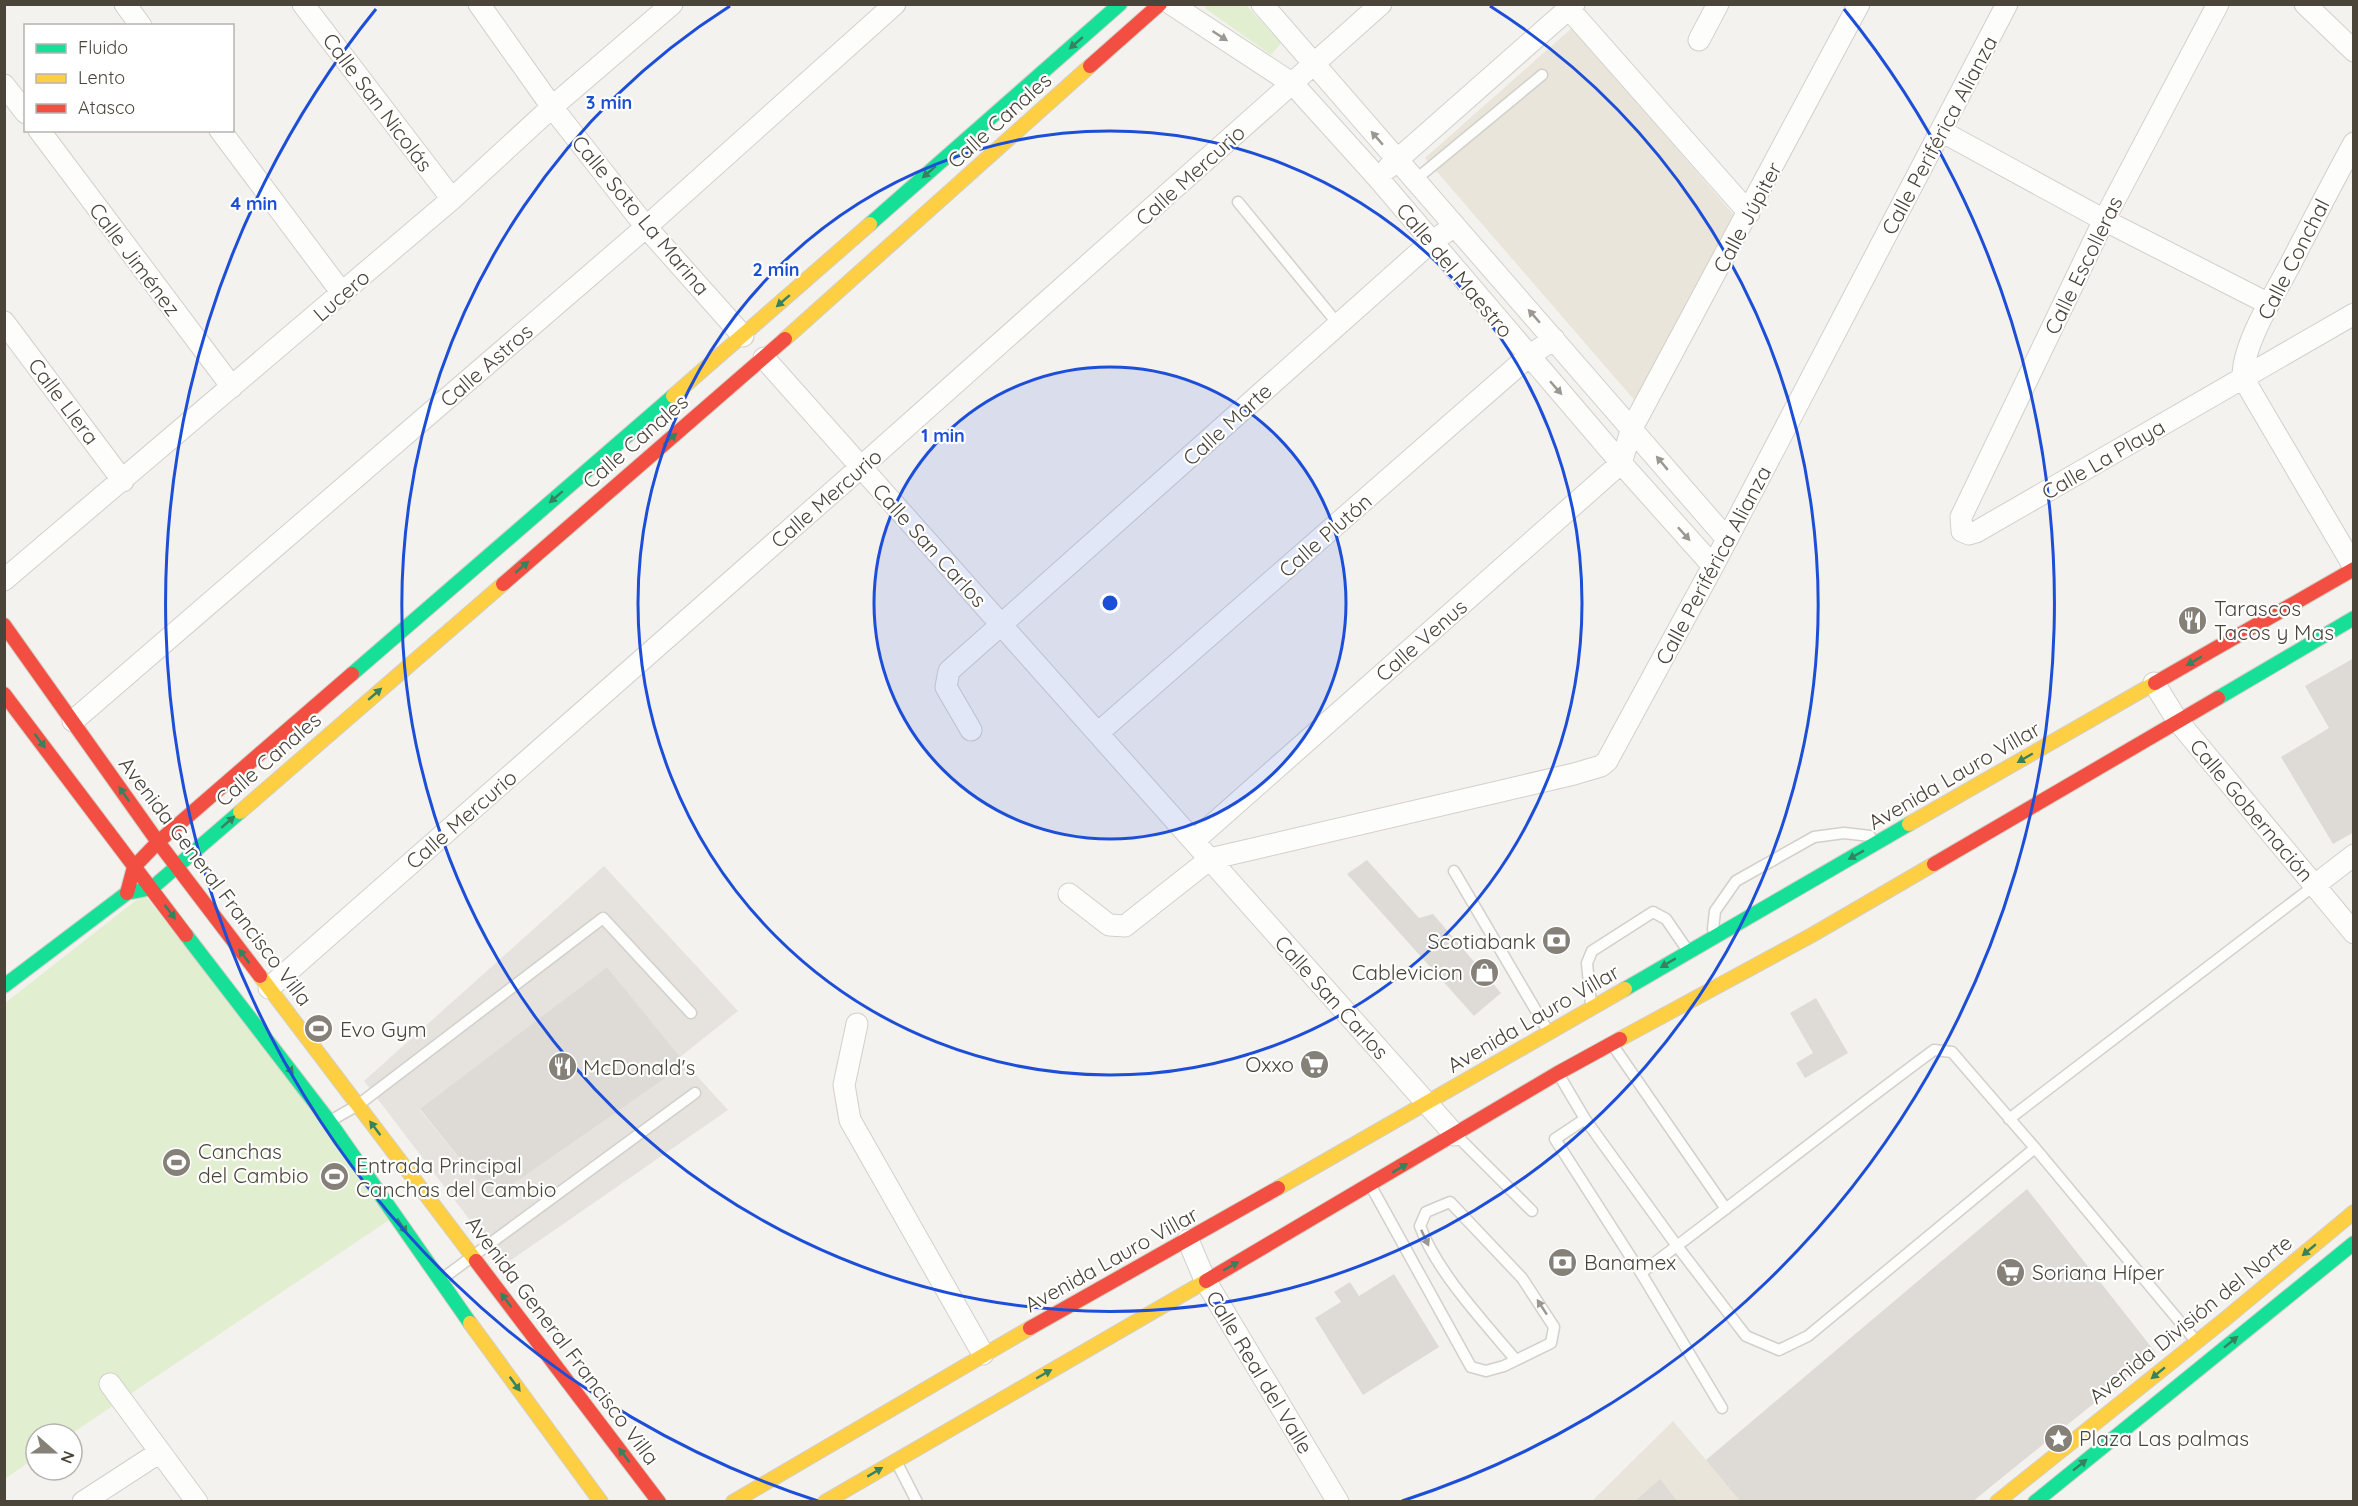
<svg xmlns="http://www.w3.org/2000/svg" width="2358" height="1506" viewBox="0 0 2358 1506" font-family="Quicksand,sans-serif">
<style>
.education{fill:#eae5da}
.green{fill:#e1eecf}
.parking{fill:#e6e3df}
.building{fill:#dedbd6}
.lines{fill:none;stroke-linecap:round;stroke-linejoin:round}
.lane-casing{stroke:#d2d0cb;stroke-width:13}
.street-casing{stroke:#d2d0cb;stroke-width:23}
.fast-casing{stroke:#d3cfc5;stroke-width:16}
.slow-casing{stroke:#d3cfc5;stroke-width:16}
.jam-casing{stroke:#d3cfc5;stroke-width:16}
.lane{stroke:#fdfdfc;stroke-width:10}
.street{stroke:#fdfdfc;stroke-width:21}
.fast{stroke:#16e098;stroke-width:14}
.slow{stroke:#ffcf43;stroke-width:14}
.jam{stroke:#f24e42;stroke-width:14}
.oneway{fill:#9b9791}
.oneway2{fill:#36825f}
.ring{fill:none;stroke:#1d4ed8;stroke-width:3}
.labels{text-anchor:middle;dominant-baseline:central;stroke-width:4.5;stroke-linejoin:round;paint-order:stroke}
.street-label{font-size:21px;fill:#4b4439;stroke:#fff}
.poi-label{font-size:21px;fill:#4b4439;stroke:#fff;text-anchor:start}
.centre{fill:#1d4ed8;stroke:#fff;stroke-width:3}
.ring-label{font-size:18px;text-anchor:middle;font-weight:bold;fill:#1d4ed8;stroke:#fff;stroke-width:4.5;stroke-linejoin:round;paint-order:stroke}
</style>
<rect width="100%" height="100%" fill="#f4f2ee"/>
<path class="education" d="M 1573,27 L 1738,220 L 1636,402 L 1425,158 Z
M 1673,1421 L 1741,1501 L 1591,1502 Z"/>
<path class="green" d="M 1204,5 L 1246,5 L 1281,43 L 1271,55 L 1206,9 Z
M 144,894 L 395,1216 L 71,1434 L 36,1434 L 36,1457 L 5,1479 L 5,1003 Z"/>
<path class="parking" d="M 604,866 L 738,1011 L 680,1057 L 607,967 L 420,1110 L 492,1199 L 686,1064 L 728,1110 L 504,1265 L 364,1081 Z"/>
<path class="building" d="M 2354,658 L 2354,832 L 2333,844 L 2281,757 L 2329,728 L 2305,686 Z
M 1367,860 L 1419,918 L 1433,914 L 1501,993 L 1474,1016 L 1347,874 Z
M 607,967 L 686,1064 L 492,1199 L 420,1109 Z
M 1816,998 L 1848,1053 L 1805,1078 L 1796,1063 L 1813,1053 L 1790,1013 Z
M 2027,1189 L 2156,1353 L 1972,1502 L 1741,1502 L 1706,1460 Z
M 1394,1274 L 1439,1347 L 1363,1395 L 1315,1318 L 1341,1302 L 1334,1292 L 1350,1282 L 1359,1296 Z
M 1660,1479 L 1678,1502 L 1634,1502 Z"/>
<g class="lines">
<defs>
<path id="lane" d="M 1415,180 L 1542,75
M 1238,202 L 1338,324
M 1454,871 L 1548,1031
M 1713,929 L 1715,911 L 1736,881 L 1814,837 L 1844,833 L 1870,836
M 1591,1004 L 1587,963 L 1592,951 L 1653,912 L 1666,919 L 1686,948
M 1614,1047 L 1726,1209
M 1559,1075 L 1585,1119 L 1677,1246 L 1746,1336 L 1779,1350 L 1808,1336 L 2035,1148
M 1585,1119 L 1555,1139 L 1641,1273 L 1722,1408
M 2009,1119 L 2315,885
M 330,1121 L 358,1105 L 603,918 L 691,1013
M 1458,1137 L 1532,1211
M 1372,1188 L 1471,1367 L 1486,1371 L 1504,1366 L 1551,1343 L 1554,1327 L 1522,1278 L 1450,1202 L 1426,1212 L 1420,1226 C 1436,1271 1484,1322 1515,1359
M 1641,1273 C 1739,1200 1835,1123 1934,1050 L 1952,1052 L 2035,1148 L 2195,1340
M 439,1281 L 695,1093
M 897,1463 L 917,1502"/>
<path id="street" d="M 125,4 L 141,26
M 303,4 L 452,199
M 479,4 L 552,107 L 646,227 L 743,336
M 1171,4 L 1293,84 L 1377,177 L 1621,463 L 1713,566
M 1262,4 L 1727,539
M 2218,4 L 2104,220 L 1961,517 L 1962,531 L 1969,534 L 1976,532 L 2354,314
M 2305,4 L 2354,51
M 1569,9 L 1749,213
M 1699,40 L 1718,4
M 4,85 L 26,113
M 39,130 L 232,387
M 220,130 L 342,293
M 1941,131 L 2104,220 L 2269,304
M 2354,143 C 2332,183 2311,224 2290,265 C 2274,295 2242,345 2243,378 L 2354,567
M 1388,168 L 1574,4
M 4,322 L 123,481
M 764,358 L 1455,1135
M 4,580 L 452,199 L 552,107 L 672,4
M 2154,683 L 2177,720 L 2354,933
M 73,721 L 646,227 L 895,4
M 971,730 L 946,687 L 949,671 L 1431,242 L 1455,226
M 1098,733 L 1529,356 L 1554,339
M 1194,841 L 1621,463 L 1632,428 L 1859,4
M 2315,885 L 2354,855
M 1069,894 L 1109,925 L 1125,926 L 1210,859 L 1574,774 L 1601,766 L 1607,761 L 1713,566 L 2007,4
M 269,988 L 861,467 L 1381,4
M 857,1024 L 844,1085 L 850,1120 L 983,1354
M 1188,1240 L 1205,1280 L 1338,1502
M 110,1384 L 197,1502
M 83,1502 L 160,1452"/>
<path id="fast" d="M 870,224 L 1120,4
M 352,674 L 673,396
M 2218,698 L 2354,618
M 186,935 L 329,1121 L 470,1323
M 4,986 L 127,893 L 152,888 L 240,812
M 1625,989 L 1909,824
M 2035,1502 L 2354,1243"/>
<path id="slow" d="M 785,339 L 1090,66
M 673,396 L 870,224
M 240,812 L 503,584
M 1909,824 L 2155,683
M 260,976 L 476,1261
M 1620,1039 L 1812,935 L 1934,864
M 1278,1188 L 1625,989
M 470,1323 L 601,1502
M 733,1502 L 1030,1328
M 825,1502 L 1206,1281
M 1997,1502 L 2224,1320 L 2354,1212"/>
<path id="jam" d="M 1090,66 L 1160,4
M 503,584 L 785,339
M 4,625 L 158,842 L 260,976
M 2155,683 L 2354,569
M 4,694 L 186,935
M 1934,864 L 2218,698
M 127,893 L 134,867 L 158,842 L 352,674
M 476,1261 L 659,1502
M 1206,1281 L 1558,1073 L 1620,1039
M 1030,1328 L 1278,1188"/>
</defs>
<use href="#lane" class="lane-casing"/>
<use href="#street" class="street-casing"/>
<use href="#fast" class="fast-casing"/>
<use href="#slow" class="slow-casing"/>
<use href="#jam" class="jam-casing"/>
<use href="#lane" class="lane"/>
<use href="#street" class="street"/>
<use href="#fast" class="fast"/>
<use href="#slow" class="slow"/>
<use href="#jam" class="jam"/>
</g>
<defs><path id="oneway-solid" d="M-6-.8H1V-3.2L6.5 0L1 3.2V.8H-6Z" transform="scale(1.5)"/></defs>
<g class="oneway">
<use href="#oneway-solid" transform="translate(1220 36) rotate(33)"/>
<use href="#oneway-solid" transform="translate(1377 138) rotate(-131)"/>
<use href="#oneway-solid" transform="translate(1534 316) rotate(-131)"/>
<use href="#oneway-solid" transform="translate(1556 388) rotate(49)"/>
<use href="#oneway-solid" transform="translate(1662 463) rotate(-130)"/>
<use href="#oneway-solid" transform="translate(1684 534) rotate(48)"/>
<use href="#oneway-solid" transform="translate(1425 1238) rotate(65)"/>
<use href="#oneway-solid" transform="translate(1542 1307) rotate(-123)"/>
</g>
<g class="oneway2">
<use href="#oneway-solid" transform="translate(1076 43) rotate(139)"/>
<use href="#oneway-solid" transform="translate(929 172) rotate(139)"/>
<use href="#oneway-solid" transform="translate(783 301) rotate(139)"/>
<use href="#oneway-solid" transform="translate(670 439) rotate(-41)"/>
<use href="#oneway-solid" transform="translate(556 497) rotate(139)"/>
<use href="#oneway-solid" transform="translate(522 567) rotate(-41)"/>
<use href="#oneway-solid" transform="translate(2194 661) rotate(150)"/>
<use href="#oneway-solid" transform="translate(375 694) rotate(-41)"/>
<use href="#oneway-solid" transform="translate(40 741) rotate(53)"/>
<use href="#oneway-solid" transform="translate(2025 758) rotate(150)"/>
<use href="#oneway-solid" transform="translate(124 794) rotate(-125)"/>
<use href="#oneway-solid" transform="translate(228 822) rotate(-41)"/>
<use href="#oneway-solid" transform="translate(1856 855) rotate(151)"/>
<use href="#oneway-solid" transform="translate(170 912) rotate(53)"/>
<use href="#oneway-solid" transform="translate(244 956) rotate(-127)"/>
<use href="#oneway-solid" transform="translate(1668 963) rotate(149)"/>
<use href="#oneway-solid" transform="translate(288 1067) rotate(53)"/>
<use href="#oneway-solid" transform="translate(375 1128) rotate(-127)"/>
<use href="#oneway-solid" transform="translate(1400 1168) rotate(-31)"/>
<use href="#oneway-solid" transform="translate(402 1226) rotate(56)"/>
<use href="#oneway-solid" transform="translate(2309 1250) rotate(140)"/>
<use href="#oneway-solid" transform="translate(1231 1266) rotate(-30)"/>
<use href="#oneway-solid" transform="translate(506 1300) rotate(-127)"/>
<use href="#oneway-solid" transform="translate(2231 1342) rotate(-39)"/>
<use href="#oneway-solid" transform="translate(2158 1373) rotate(141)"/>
<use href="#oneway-solid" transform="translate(1044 1374) rotate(-30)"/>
<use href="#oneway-solid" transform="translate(515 1384) rotate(54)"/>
<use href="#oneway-solid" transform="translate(624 1455) rotate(-127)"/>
<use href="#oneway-solid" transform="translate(2080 1465) rotate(-39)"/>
<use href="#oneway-solid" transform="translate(875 1472) rotate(-31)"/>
</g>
<circle cx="1110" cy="603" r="236" fill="#1d4ed8" fill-opacity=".12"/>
<g class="ring">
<circle cx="1110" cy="603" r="236"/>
<circle cx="1110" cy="603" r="472"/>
<path d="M1490 6A708 708 0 1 1 730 6"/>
<path d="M818 1501A944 944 0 0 1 376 9M1844 9A944 944 0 0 1 1402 1501"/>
</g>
<defs>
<symbol id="restaurant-disc" viewBox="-11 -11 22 22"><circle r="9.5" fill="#868178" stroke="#fff"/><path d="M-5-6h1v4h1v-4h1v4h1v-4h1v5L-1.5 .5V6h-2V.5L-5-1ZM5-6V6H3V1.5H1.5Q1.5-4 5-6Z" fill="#fff"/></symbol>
<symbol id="bank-disc" viewBox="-11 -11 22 22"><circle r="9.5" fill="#868178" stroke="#fff"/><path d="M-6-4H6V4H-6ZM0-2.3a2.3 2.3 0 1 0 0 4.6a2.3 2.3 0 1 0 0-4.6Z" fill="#fff"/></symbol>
<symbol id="shop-disc" viewBox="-11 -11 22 22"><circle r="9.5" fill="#868178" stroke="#fff"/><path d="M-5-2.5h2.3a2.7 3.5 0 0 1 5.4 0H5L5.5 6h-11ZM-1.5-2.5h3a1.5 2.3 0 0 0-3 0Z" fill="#fff"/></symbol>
<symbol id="stadium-disc" viewBox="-11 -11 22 22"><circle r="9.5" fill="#868178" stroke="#fff"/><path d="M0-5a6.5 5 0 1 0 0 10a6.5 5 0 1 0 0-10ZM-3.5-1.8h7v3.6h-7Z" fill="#fff"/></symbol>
<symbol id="supermarket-disc" viewBox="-11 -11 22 22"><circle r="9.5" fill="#868178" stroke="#fff"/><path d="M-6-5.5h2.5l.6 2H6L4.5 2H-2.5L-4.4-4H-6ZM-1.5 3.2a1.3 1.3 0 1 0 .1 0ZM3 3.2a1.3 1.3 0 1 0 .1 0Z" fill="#fff"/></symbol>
<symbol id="sight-disc" viewBox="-11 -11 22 22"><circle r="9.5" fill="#868178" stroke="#fff"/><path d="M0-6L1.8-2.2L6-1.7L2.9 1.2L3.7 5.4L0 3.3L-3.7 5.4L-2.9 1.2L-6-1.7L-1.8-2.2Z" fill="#fff"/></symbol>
</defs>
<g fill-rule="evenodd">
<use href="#restaurant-disc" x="2176" y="604" width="33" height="33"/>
<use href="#bank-disc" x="1540" y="924" width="33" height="33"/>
<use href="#shop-disc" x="1468" y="956" width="33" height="33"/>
<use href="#stadium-disc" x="302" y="1012" width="33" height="33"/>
<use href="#supermarket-disc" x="1298" y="1048" width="33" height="33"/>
<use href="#restaurant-disc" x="546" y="1050" width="33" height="33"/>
<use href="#stadium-disc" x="160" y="1146" width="33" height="33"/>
<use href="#stadium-disc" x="318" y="1160" width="33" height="33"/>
<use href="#bank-disc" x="1546" y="1246" width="33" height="33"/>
<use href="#supermarket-disc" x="1994" y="1256" width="33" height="33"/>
<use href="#sight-disc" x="2042" y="1422" width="33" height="33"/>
</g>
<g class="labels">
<g class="street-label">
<text transform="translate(378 102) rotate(53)">Calle San Nicolás</text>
<text transform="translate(999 120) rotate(-42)">Calle Canales</text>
<text transform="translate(1939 135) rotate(-62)">Calle Periférica Alianza</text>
<text transform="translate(1190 175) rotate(-42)">Calle Mercurio</text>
<text transform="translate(641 215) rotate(50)">Calle Soto La Marina</text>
<text transform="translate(1747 217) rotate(-62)">Calle Júpiter</text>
<text transform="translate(135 259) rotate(53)">Calle Jiménez</text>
<text transform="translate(2293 259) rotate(-63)">Calle Conchal</text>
<text transform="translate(2083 265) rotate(-64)">Calle Escolleras</text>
<text transform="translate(1455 270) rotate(50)">Calle del Maestro</text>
<text transform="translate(341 295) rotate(-41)">Lucero</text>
<text transform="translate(486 365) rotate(-41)">Calle Astros</text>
<text transform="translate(64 401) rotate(53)">Calle Llera</text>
<text transform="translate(1227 424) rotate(-42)">Calle Marte</text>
<text transform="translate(635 441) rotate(-41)">Calle Canales</text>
<text transform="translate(2103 459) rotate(-30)">Calle La Playa</text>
<text transform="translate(826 498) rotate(-41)">Calle Mercurio</text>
<text transform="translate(1325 535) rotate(-41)">Calle Plutón</text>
<text transform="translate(930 545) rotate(48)">Calle San Carlos</text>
<text transform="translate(1713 565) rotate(-62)">Calle Periférica Alianza</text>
<text transform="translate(1421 640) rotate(-41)">Calle Venus</text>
<text transform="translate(268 759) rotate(-41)">Calle Canales</text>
<text transform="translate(1954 775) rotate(-30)">Avenida Lauro Villar</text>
<text transform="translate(2252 810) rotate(50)">Calle Gobernación</text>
<text transform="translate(461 819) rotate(-41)">Calle Mercurio</text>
<text transform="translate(216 881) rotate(53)">Avenida General Francisco Villa</text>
<text transform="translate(1332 997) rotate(48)">Calle San Carlos</text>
<text transform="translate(1533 1018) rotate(-30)">Avenida Lauro Villar</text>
<text transform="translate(1111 1259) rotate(-29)">Avenida Lauro Villar</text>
<text transform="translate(2190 1319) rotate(-39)">Avenida División del Norte</text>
<text transform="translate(563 1340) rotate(53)">Avenida General Francisco Villa</text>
<text transform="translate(1260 1372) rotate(59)">Calle Real del Valle</text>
</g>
<g class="poi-label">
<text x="2214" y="608">Tarascos<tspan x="2214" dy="24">Tacos y Mas</tspan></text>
<text x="1536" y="941" text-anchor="end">Scotiabank</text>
<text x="1463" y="972" text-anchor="end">Cablevicion</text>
<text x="340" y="1029">Evo Gym</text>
<text x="1294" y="1064" text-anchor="end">Oxxo</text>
<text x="583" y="1067">McDonald's</text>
<text x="198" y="1151">Canchas<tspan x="198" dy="24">del Cambio</tspan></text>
<text x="356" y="1165">Entrada Principal<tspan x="356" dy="24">Canchas del Cambio</tspan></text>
<text x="1584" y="1262">Banamex</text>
<text x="2032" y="1272">Soriana Híper</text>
<text x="2079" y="1438">Plaza Las palmas</text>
</g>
</g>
<circle cx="1110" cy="603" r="9" class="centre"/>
<g class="ring-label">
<text x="609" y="109">3 min</text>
<text x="254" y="210">4 min</text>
<text x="776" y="276">2 min</text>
<text x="943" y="442">1 min</text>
</g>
<rect width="2358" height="1506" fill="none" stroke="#4b4439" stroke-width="12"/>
<rect x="24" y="24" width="210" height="108" fill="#ffffff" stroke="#b7b4b0" stroke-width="1.5"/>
<rect x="36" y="44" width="30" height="9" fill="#16e098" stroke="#b7b4b0" stroke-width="1.5"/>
<text x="78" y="54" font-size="18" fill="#4b4439">Fluido</text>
<rect x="36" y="74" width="30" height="9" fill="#ffcf43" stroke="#b7b4b0" stroke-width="1.5"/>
<text x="78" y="84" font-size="18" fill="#4b4439">Lento</text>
<rect x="36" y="104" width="30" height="9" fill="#f24e42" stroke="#b7b4b0" stroke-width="1.5"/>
<text x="78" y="114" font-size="18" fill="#4b4439">Atasco</text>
<g transform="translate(54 1452) rotate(111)"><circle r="28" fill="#ffffff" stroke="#b7b4b0" stroke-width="1.5"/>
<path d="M0-4.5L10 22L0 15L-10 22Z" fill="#868178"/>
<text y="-9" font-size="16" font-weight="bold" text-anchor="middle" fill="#4b4439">N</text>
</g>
</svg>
